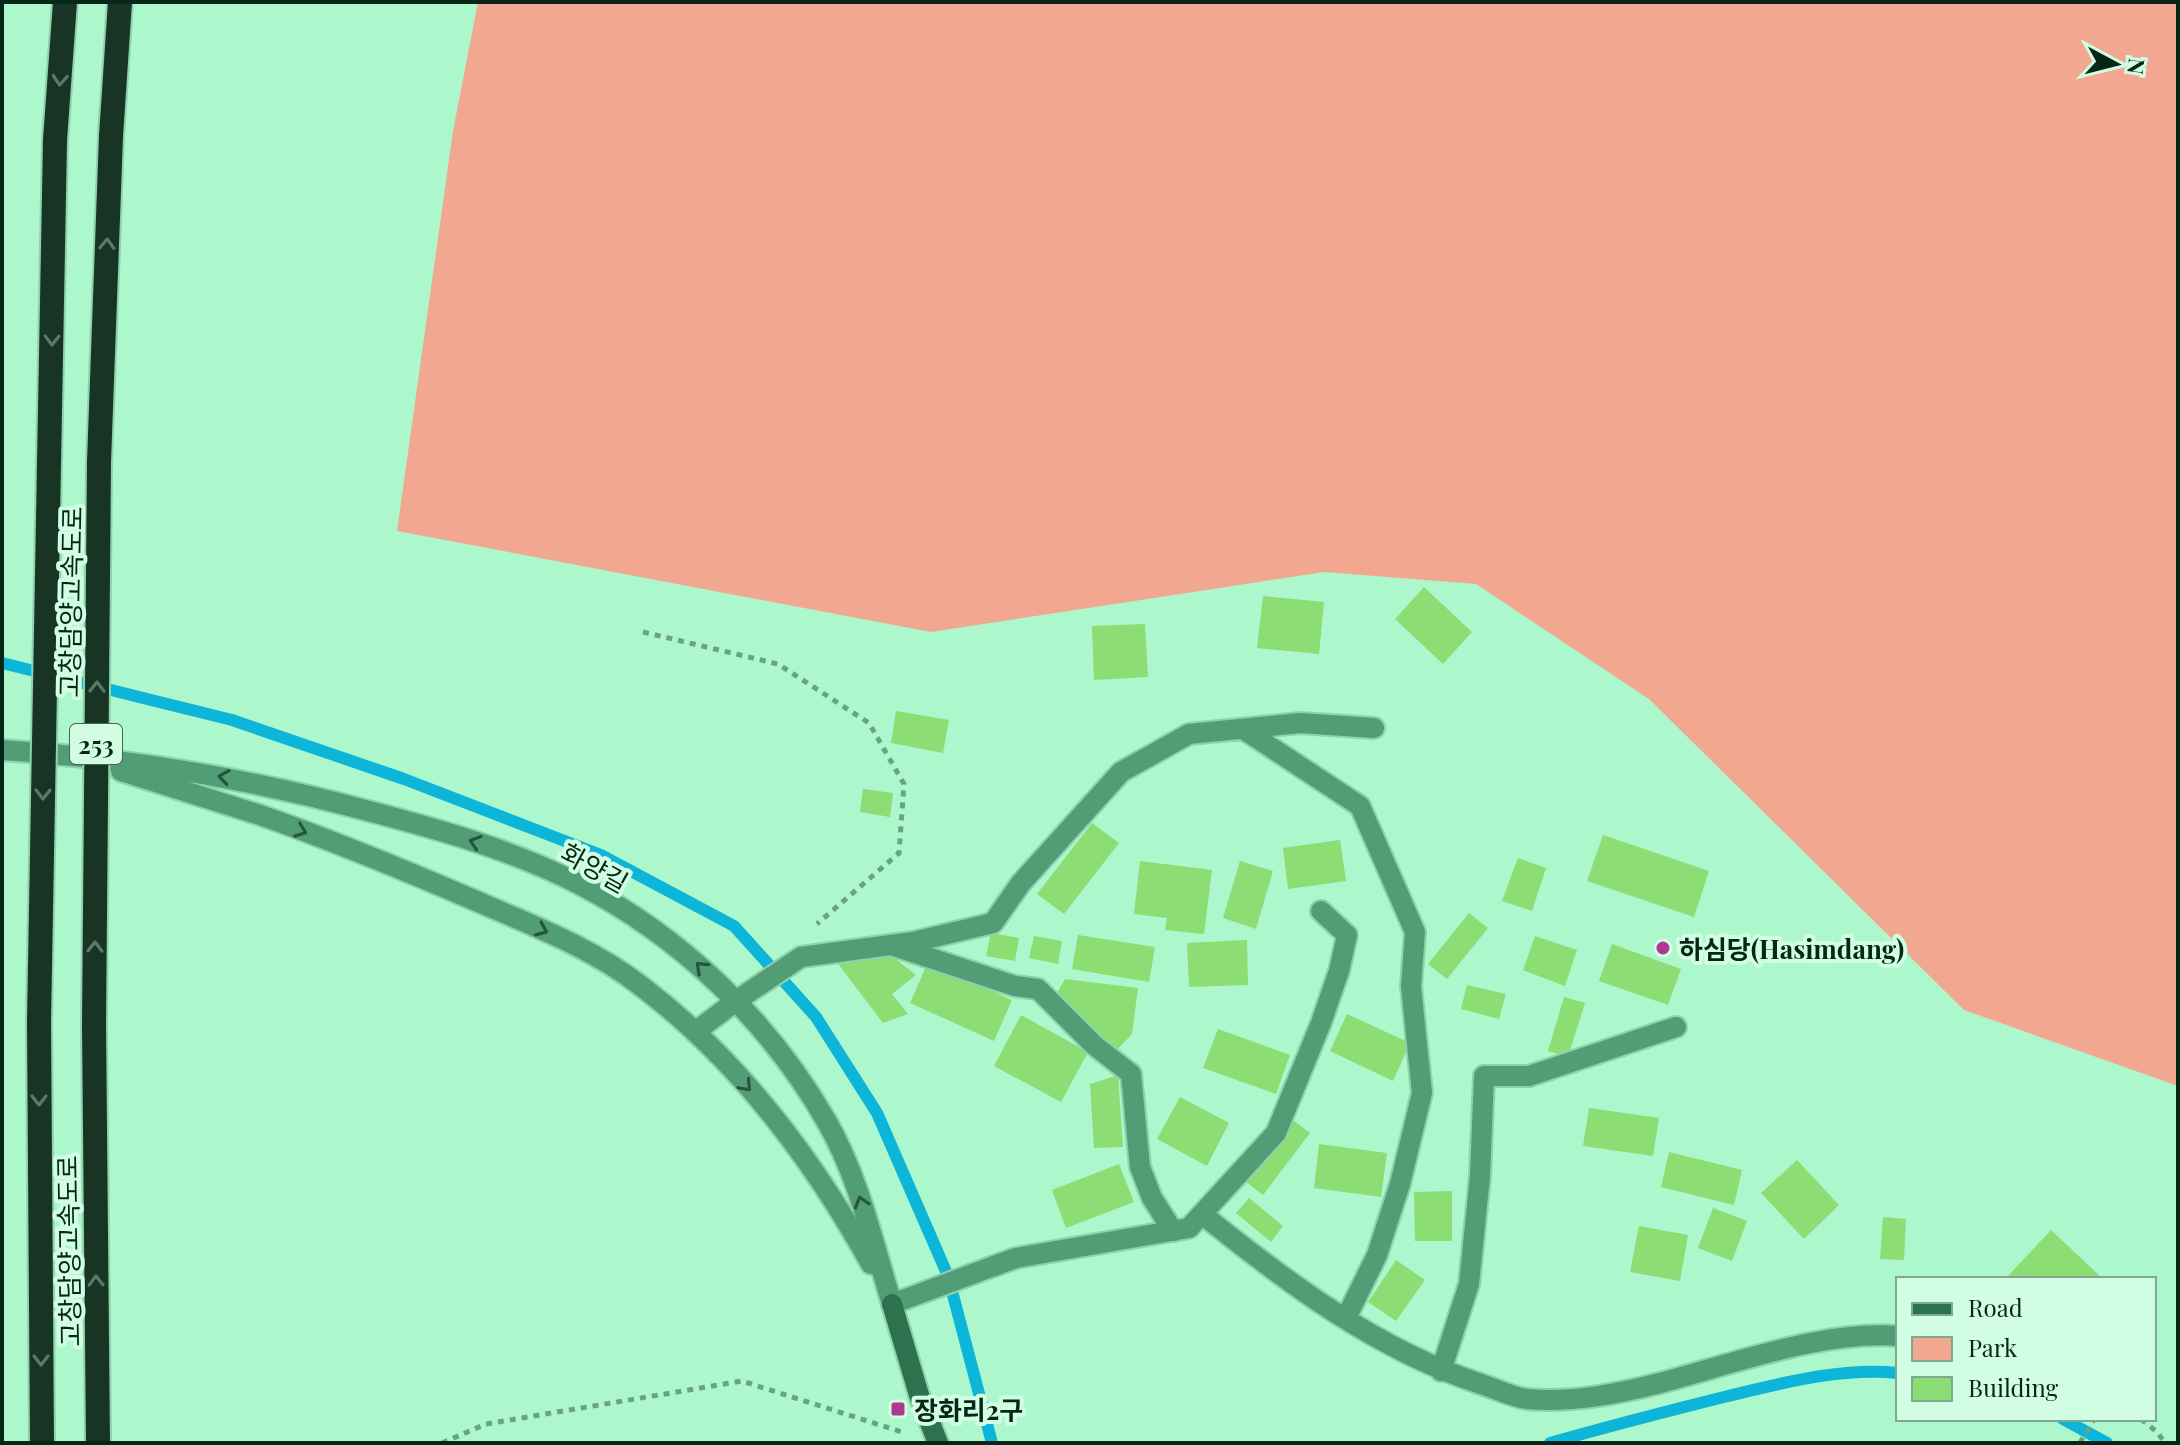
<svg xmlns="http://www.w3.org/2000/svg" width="2180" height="1445" viewBox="0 0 2180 1445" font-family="'Playfair Display','Noto Sans KR',serif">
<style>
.green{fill:#f2a890}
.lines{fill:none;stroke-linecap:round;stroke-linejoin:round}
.stream{stroke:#0db5d9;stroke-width:12}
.building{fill:#8cdd74}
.lane-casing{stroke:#8ed1ab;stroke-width:24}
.street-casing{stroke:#8ed1ab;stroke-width:24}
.secondary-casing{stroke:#8ed1ab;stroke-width:24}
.highway-casing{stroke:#8ed1ab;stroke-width:28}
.path{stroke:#6aa384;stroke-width:5;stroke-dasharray:6 6;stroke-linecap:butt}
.lane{stroke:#519e76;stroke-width:20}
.street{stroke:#519e76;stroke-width:20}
.secondary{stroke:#2c724f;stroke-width:20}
.highway{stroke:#183425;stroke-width:24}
.highway-bridge-casing{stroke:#8ed1ab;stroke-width:28;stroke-linecap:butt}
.highway-bridge{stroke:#183425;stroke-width:24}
.oneway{stroke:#597a68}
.oneway2{stroke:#24563d}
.poi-dot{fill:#ae3991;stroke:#d1fde3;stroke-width:3}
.labels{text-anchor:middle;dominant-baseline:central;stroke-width:8;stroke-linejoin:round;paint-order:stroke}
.shield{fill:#d1fde3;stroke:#436654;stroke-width:2}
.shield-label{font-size:24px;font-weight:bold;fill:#062617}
.street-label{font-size:26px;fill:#062617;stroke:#d1fde3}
.poi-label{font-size:26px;font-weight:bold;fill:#062617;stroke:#d1fde3;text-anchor:start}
</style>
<rect width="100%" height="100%" fill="#acf7cc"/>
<path class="green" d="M 478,2 L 2178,2 L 2178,1086 L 1964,1010 L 1649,699 L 1476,584 L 1324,572 L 931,632 L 397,531 L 453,131 Z"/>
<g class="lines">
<path class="stream" d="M 2,663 L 232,720 L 404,779 L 601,855 L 734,926 L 816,1017 L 877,1113 L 948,1276 L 992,1443
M 2063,1419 L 2107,1443
M 1550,1443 C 1609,1426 1668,1411 1728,1396 C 1782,1383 1842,1367 1898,1373"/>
</g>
<path class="building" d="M 1424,587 L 1472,632 L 1443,664 L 1395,619 Z
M 1263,596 L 1324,602 L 1319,654 L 1257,648 Z
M 1145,624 L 1148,677 L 1094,680 L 1092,626 Z
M 896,711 L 949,720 L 943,753 L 891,743 Z
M 863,789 L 893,793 L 890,817 L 860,812 Z
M 1092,823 L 1119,843 L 1064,914 L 1037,894 Z
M 1603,835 L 1709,871 L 1694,917 L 1587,881 Z
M 1340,840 L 1346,881 L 1288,889 L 1283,848 Z
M 1518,858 L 1546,868 L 1532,911 L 1502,901 Z
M 1140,861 L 1212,870 L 1204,934 L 1165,930 L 1167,918 L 1134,914 Z
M 1240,861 L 1273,871 L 1256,929 L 1223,918 Z
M 1469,913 L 1488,928 L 1447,979 L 1428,964 Z
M 991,933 L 1019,938 L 1015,961 L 986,956 Z
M 1078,935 L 1155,947 L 1149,982 L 1072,969 Z
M 1034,936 L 1062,941 L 1058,964 L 1029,958 Z
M 1535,936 L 1577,950 L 1565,986 L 1523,970 Z
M 1247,940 L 1248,985 L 1189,987 L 1187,943 Z
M 1612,944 L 1681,969 L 1668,1005 L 1599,981 Z
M 888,953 L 916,975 L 892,994 L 908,1014 L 883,1023 L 836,961 Z
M 928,962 L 1012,1000 L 994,1041 L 910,1003 Z
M 1065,979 L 1138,988 L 1132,1034 L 1116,1051 L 1057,993 Z
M 1467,985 L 1506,994 L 1499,1019 L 1461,1009 Z
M 1564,997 L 1585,1003 L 1568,1057 L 1548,1051 Z
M 1347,1014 L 1410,1043 L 1393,1081 L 1330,1051 Z
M 1021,1015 L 1088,1052 L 1061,1102 L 994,1066 Z
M 1218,1029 L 1290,1055 L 1276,1094 L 1203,1068 Z
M 1118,1075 L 1123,1147 L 1094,1148 L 1090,1084 Z
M 1180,1097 L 1229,1123 L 1207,1166 L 1157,1139 Z
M 1589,1108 L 1659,1118 L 1653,1156 L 1583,1146 Z
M 1293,1120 L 1310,1133 L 1263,1195 L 1246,1182 Z
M 1319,1144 L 1387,1153 L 1381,1197 L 1314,1188 Z
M 1669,1152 L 1742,1170 L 1734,1205 L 1661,1187 Z
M 1797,1160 L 1839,1205 L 1804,1239 L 1761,1193 Z
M 1119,1164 L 1134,1202 L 1066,1228 L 1052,1190 Z
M 1452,1191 L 1452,1241 L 1415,1241 L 1414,1192 Z
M 1249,1198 L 1283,1226 L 1271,1242 L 1236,1213 Z
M 1713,1208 L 1747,1221 L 1732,1261 L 1698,1248 Z
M 1883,1217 L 1906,1219 L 1904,1260 L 1880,1259 Z
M 1639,1226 L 1688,1235 L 1680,1281 L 1630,1272 Z
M 2051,1230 L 2103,1279 L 2007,1277 Z
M 1396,1260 L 1425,1280 L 1396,1321 L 1368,1302 Z"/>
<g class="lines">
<defs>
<path id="lane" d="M 891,945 L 1015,986 L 1038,989 L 1094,1045 L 1131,1074 L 1140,1167 L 1152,1198 L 1173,1231
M 892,1304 L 994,1266"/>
<path id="street" d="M 1243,729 L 1360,806 L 1415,932 L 1411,986 L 1422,1093 L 1400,1184 L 1377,1255 L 1346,1318
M 2,750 C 125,758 246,778 365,810 C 437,829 510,849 577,883 C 681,936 769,1021 827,1122 C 859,1178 873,1243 892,1304
M 121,771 C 167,786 214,800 260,815 C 332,840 404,870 474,900 C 531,925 591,947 641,986 C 737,1059 813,1159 871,1264
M 695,1032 L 736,1001 L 801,957 L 913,942 L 993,923 L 1021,883 L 1121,772 L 1189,734 L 1300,723 L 1374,728
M 1202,1214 C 1286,1282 1377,1350 1481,1384 C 1496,1389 1512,1397 1527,1399 C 1572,1403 1617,1394 1660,1383 C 1732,1364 1824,1330 1898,1336
M 994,1266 L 1016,1258 L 1189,1228 L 1276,1133 L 1321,1023 L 1339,971 L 1347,935 L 1321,911
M 1441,1371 L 1469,1284 L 1480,1176 L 1484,1076 L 1529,1076 L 1676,1027"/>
<path id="secondary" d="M 892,1304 L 919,1395 L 938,1443"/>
<path id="highway" d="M 99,462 L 111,136 L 120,2
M 49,464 L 55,140 L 65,2
M 39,1022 L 42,1443
M 94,1025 L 98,1443"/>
</defs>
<use href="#lane" class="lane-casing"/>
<use href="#street" class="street-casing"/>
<use href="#secondary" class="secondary-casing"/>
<use href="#highway" class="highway-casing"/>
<path class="path" d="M 643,632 L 778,664 L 869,723 L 904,784 L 899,853 L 817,924
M 2141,1419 L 2157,1432 L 2165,1443
M 442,1443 L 486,1424 L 742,1381 L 902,1432
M 2080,1443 L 2094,1419"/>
<use href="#lane" class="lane"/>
<use href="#street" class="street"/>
<use href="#secondary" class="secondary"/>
<use href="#highway" class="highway"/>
<defs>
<path id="highway-bridge" d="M 39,1022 L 49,464
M 94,1025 L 99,462"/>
</defs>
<use href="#highway-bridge" class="highway-bridge-casing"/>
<use href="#highway-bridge" class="highway-bridge"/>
</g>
<defs><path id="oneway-chevron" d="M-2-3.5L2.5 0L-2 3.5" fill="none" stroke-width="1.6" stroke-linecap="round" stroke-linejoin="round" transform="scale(2)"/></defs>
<g class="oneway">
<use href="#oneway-chevron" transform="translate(60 80) rotate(94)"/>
<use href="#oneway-chevron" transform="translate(107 244) rotate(-88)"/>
<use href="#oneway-chevron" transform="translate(52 340) rotate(91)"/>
<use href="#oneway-chevron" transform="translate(97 687) rotate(-89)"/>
<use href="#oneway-chevron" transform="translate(43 794) rotate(91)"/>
<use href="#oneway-chevron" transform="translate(95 947) rotate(-89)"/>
<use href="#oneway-chevron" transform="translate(39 1100) rotate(90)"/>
<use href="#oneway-chevron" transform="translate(96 1281) rotate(-91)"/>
<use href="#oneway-chevron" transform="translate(41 1360) rotate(90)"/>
</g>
<g class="oneway2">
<use href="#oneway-chevron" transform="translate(224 777) rotate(-171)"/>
<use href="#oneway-chevron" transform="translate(301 831) rotate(21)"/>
<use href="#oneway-chevron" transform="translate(475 842) rotate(-162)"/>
<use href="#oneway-chevron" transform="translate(542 930) rotate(23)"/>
<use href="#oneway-chevron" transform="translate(701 967) rotate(-137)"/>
<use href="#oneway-chevron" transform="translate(746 1086) rotate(48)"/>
<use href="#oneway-chevron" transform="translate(861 1202) rotate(-107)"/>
</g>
<g class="poi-dot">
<circle cx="1663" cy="948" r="8"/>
<rect x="890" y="1401" width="16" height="16" rx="4"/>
</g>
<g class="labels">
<rect class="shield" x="70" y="724" width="52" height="40" rx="6"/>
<g class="shield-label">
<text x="96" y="744">253</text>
</g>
<g class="street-label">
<text transform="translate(70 602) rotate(-89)">고창담양고속도로</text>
<text transform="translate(595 867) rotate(29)">화양길</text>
<text transform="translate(68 1251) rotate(-91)">고창담양고속도로</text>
</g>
<g class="poi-label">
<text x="1679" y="948">하심당(Hasimdang)</text>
<text x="914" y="1409">장화리2구</text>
</g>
</g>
<rect width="2180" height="1445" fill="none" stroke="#062617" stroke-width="8"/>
<rect x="1896" y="1277" width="260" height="144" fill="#d1fde3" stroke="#80a791" stroke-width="2"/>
<rect x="1912" y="1303" width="40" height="12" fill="#2c724f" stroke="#80a791" stroke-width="2"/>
<text x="1968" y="1317" font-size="24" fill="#062617">Road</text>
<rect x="1912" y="1337" width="40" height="24" fill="#f2a890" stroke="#80a791" stroke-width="2"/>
<text x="1968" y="1357" font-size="24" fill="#062617">Park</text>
<rect x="1912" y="1377" width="40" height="24" fill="#8cdd74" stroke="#80a791" stroke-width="2"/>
<text x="1968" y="1397" font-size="24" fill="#062617">Building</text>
<g transform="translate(2116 64) rotate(97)" stroke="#d1fde3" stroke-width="6" paint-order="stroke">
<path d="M0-6L14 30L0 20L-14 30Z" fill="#062617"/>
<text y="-12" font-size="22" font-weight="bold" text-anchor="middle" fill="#062617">N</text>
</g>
</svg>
